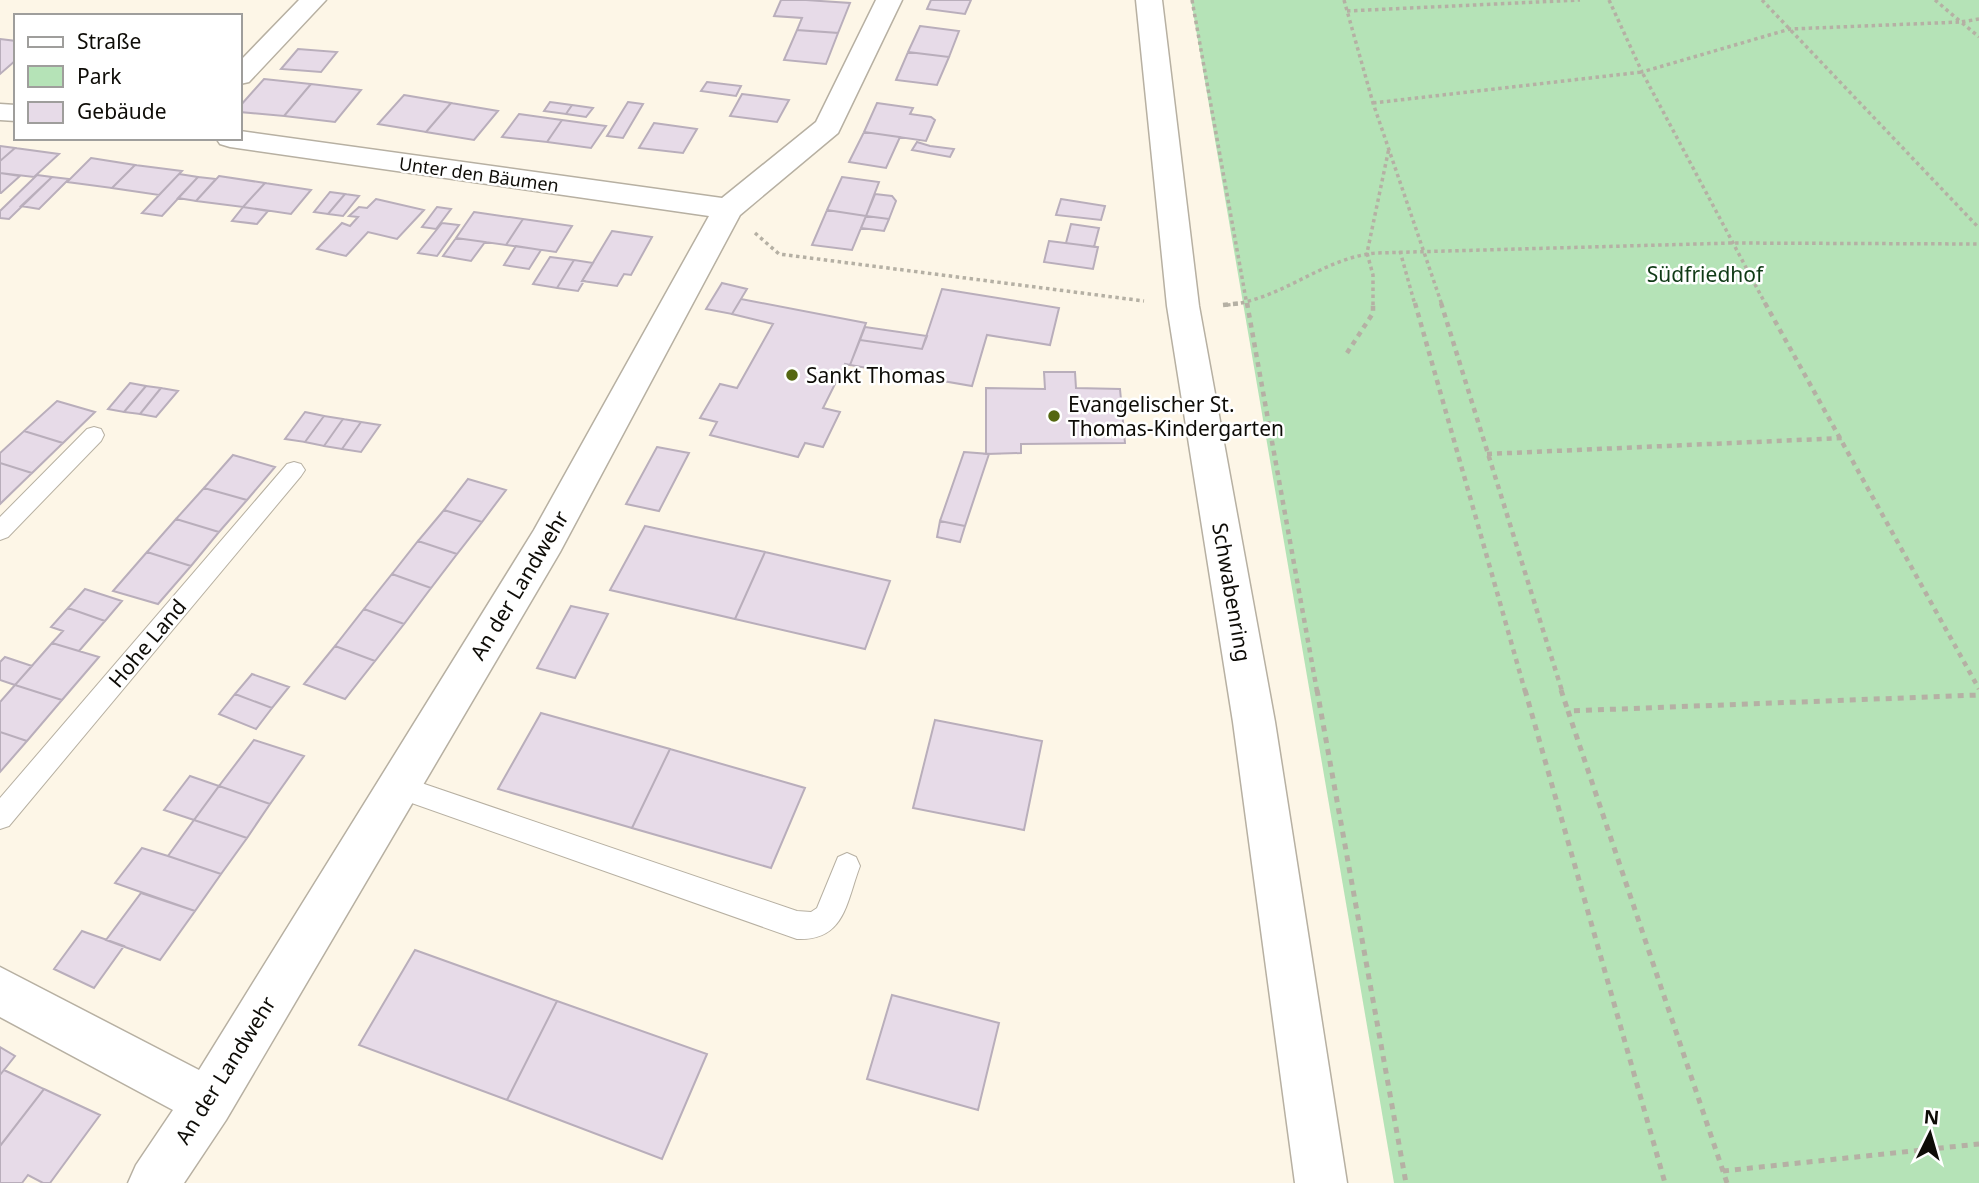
<svg xmlns="http://www.w3.org/2000/svg" width="1979" height="1183" viewBox="0 0 1979 1183" font-family="'Noto Sans',sans-serif">
<style>
.green{fill:#b5e3b7}
.building{fill:#e7dbe8;stroke:#b9aebb;stroke-width:2}
.lines{fill:none;stroke-linecap:round;stroke-linejoin:round}
.service-casing{stroke:#b7b0a2;stroke-width:2}
.minor-casing{stroke:#b7b0a2;stroke-width:3}
.tertiary-casing{stroke:#b7b0a2;stroke-width:3}
.path-far2{stroke:#b5b0a4;stroke-width:3.5;stroke-dasharray:3.5 3.5;stroke-linecap:butt}
.path-far1{stroke:#b5b0a4;stroke-width:4.5;stroke-dasharray:5 5;stroke-linecap:butt}
.path{stroke:#b5b0a4;stroke-width:5;stroke-dasharray:6 6;stroke-linecap:butt}
.service{fill:#fff;fill-rule:evenodd}
.minor{fill:#fff;fill-rule:evenodd}
.tertiary{fill:#fff;fill-rule:evenodd}
.poi-dot{fill:#556711;stroke:#fff;stroke-width:2.5}
.labels{text-anchor:middle;dominant-baseline:central;stroke-width:5;stroke-linejoin:round;paint-order:stroke}
.far-street-label{font-size:18px;fill:#0e0c07;stroke:#fff}
.park-label{font-size:21px;fill:#0f3a15;stroke:#fff}
.poi-label{font-size:21px;fill:#0e0c07;stroke:#fff;text-anchor:start}
.street-label{font-size:21px;fill:#0e0c07;stroke:#fff}
</style>
<rect width="100%" height="100%" fill="#fdf6e7"/>
<path class="green" d="M 1191,0 L 1979,0 L 1979,1183 L 1394,1183 Z"/>
<path class="building" d="M 781,0 L 806,0 L 850,3 L 838,33 L 797,30 L 802,18 L 774,16 Z
M 931,0 L 971,0 L 965,14 L 927,9 Z
M 920,26 L 959,31 L 949,57 L 908,52 Z
M 797,30 L 838,33 L 826,64 L 784,60 Z
M 0,39 L 16,41 L 16,60 L 0,74 Z
M 298,49 L 337,52 L 321,72 L 281,69 Z
M 908,52 L 949,57 L 937,85 L 896,80 Z
M 264,79 L 311,84 L 284,116 L 240,112 L 240,106 Z
M 707,82 L 741,86 L 736,96 L 701,91 Z
M 311,84 L 361,90 L 335,122 L 284,116 Z
M 742,94 L 789,100 L 777,122 L 730,116 Z
M 404,95 L 451,103 L 426,132 L 378,124 Z
M 550,102 L 572,105 L 566,114 L 544,111 Z
M 628,102 L 643,104 L 623,138 L 607,136 Z
M 451,103 L 498,111 L 474,140 L 426,132 Z
M 877,103 L 913,108 L 910,114 L 931,117 L 935,120 L 926,141 L 864,132 Z
M 572,105 L 593,108 L 586,117 L 566,114 Z
M 519,114 L 562,120 L 547,142 L 502,137 Z
M 562,120 L 606,126 L 591,148 L 547,142 Z
M 654,123 L 697,129 L 683,153 L 639,148 Z
M 864,132 L 900,137 L 886,168 L 849,162 Z
M 917,142 L 930,146 L 954,149 L 950,157 L 912,150 Z
M 0,146 L 15,148 L 0,161 Z
M 15,148 L 59,154 L 34,177 L 0,173 L 0,161 Z
M 91,158 L 135,165 L 112,188 L 67,182 Z
M 135,165 L 182,171 L 159,195 L 112,188 Z
M 0,173 L 20,176 L 1,193 L 0,193 Z
M 179,174 L 198,177 L 162,216 L 142,213 Z
M 37,175 L 52,177 L 9,219 L 0,218 L 0,211 Z
M 219,176 L 265,183 L 243,207 L 196,201 Z
M 52,177 L 69,179 L 39,209 L 21,206 Z
M 198,177 L 216,179 L 196,201 L 178,198 Z
M 842,177 L 879,182 L 866,216 L 827,210 Z
M 265,183 L 311,190 L 291,214 L 243,207 Z
M 330,192 L 345,194 L 328,214 L 314,212 Z
M 345,194 L 359,196 L 343,216 L 328,214 Z
M 875,194 L 892,196 L 896,201 L 889,219 L 866,216 Z
M 376,199 L 424,210 L 397,239 L 368,232 L 346,256 L 317,249 L 342,223 L 350,226 L 358,217 L 349,216 L 359,207 L 367,208 Z
M 1061,199 L 1105,206 L 1101,220 L 1056,215 Z
M 243,207 L 268,211 L 257,224 L 232,221 Z
M 437,207 L 451,209 L 436,229 L 422,227 Z
M 827,210 L 866,216 L 852,250 L 812,245 Z
M 474,212 L 523,219 L 506,245 L 456,238 Z
M 866,216 L 889,219 L 884,231 L 861,228 Z
M 523,219 L 572,226 L 556,252 L 506,245 Z
M 442,223 L 459,225 L 437,256 L 418,253 Z
M 1071,224 L 1099,228 L 1094,247 L 1066,243 Z
M 612,231 L 652,237 L 631,275 L 624,274 L 617,286 L 582,281 Z
M 456,238 L 485,242 L 471,261 L 443,256 Z
M 1049,241 L 1098,247 L 1093,269 L 1044,262 Z
M 516,246 L 541,250 L 529,269 L 504,265 Z
M 550,257 L 574,260 L 557,288 L 533,284 Z
M 574,260 L 593,263 L 582,281 L 584,281 L 578,291 L 557,288 Z
M 722,283 L 747,289 L 732,314 L 706,309 Z
M 942,289 L 1059,308 L 1050,345 L 987,335 L 972,386 L 850,365 L 860,340 L 922,349 Z
M 741,299 L 866,323 L 850,365 L 845,364 L 823,408 L 840,412 L 823,447 L 805,443 L 798,457 L 710,435 L 717,422 L 700,418 L 720,384 L 737,388 L 773,324 L 732,314 Z
M 865,327 L 927,336 L 922,349 L 860,340 Z
M 1044,372 L 1075,372 L 1076,388 L 1120,389 L 1125,443 L 1021,444 L 1021,453 L 986,454 L 986,388 L 1045,389 Z
M 130,383 L 146,386 L 124,412 L 108,409 Z
M 146,386 L 161,388 L 140,414 L 124,412 Z
M 161,388 L 178,391 L 156,417 L 140,414 Z
M 57,401 L 95,412 L 63,443 L 24,431 Z
M 305,412 L 324,416 L 305,442 L 285,439 Z
M 324,416 L 343,419 L 324,446 L 305,442 Z
M 343,419 L 361,422 L 342,449 L 324,446 Z
M 361,422 L 380,425 L 361,452 L 342,449 Z
M 24,431 L 63,443 L 32,473 L 0,463 L 0,453 Z
M 657,447 L 689,453 L 659,511 L 626,504 Z
M 964,452 L 989,454 L 965,526 L 940,521 Z
M 233,455 L 275,467 L 247,500 L 204,488 Z
M 0,463 L 32,473 L 0,504 Z
M 468,479 L 506,490 L 482,522 L 444,510 Z
M 204,488 L 247,500 L 219,532 L 176,519 Z
M 444,510 L 482,522 L 457,554 L 418,541 Z
M 176,519 L 219,532 L 191,566 L 147,552 Z
M 940,521 L 965,526 L 960,542 L 937,537 Z
M 645,526 L 765,552 L 735,619 L 610,590 Z
M 418,541 L 457,554 L 431,588 L 392,574 Z
M 147,552 L 191,566 L 158,604 L 113,591 Z
M 765,552 L 890,581 L 865,649 L 735,619 Z
M 392,574 L 431,588 L 404,624 L 364,609 Z
M 85,589 L 122,601 L 105,621 L 68,608 Z
M 571,606 L 608,614 L 575,678 L 537,668 Z
M 68,608 L 105,621 L 79,651 L 52,643 L 63,631 L 51,627 Z
M 364,609 L 404,624 L 375,661 L 335,646 Z
M 52,643 L 99,657 L 62,700 L 15,685 Z
M 335,646 L 375,661 L 345,699 L 304,684 Z
M 5,657 L 32,666 L 15,685 L 0,680 L 0,662 Z
M 252,674 L 289,687 L 272,708 L 235,694 Z
M 15,685 L 62,700 L 27,741 L 0,732 L 0,702 Z
M 235,694 L 272,708 L 256,729 L 219,714 Z
M 541,713 L 670,749 L 632,828 L 498,789 Z
M 935,720 L 1042,741 L 1024,830 L 913,808 Z
M 0,732 L 27,741 L 0,772 Z
M 254,740 L 304,756 L 270,804 L 219,786 Z
M 670,749 L 805,788 L 771,868 L 632,828 Z
M 190,776 L 219,786 L 194,820 L 164,810 Z
M 219,786 L 270,804 L 247,838 L 194,820 Z
M 194,820 L 247,838 L 221,874 L 168,856 Z
M 142,848 L 168,856 L 221,874 L 195,911 L 115,883 Z
M 141,893 L 195,911 L 160,960 L 106,940 Z
M 82,931 L 124,946 L 94,988 L 54,969 Z
M 415,950 L 557,1001 L 507,1100 L 359,1045 Z
M 892,995 L 999,1023 L 978,1110 L 867,1079 Z
M 557,1001 L 707,1054 L 662,1159 L 507,1100 Z
M 0,1047 L 15,1056 L 0,1075 Z
M 4,1070 L 44,1089 L 0,1146 L 0,1075 Z
M 44,1089 L 100,1115 L 50,1183 L 43,1183 L 28,1175 L 22,1183 L 0,1183 L 0,1146 Z"/>
<g class="lines">
<defs>
<path id="service" d="M 94,427 L 101,429 L 104,435 L 101,441 L 8,537 L 0,540 L 0,517 L 87,429 Z
M 294,462 L 301,464 L 305,470 L 301,476 L 9,826 L 0,829 L 0,798 L 287,464 Z
M 398,775 L 797,911 L 811,912 L 817,908 L 838,857 L 847,853 L 856,857 L 860,866 C 846,903 845,941 797,939 L 389,795 L 385,787 L 389,779 Z"/>
<path id="minor" d="M 299,0 L 326,0 L 249,82 L 240,84 L 240,61 Z
M 876,0 L 902,0 L 838,133 L 740,215 L 560,552 L 226,1120 L 184,1183 L 128,1183 L 136,1165 L 173,1110 L 0,1017 L 0,967 L 199,1070 L 534,530 L 709,216 L 230,147 L 220,144 L 216,138 L 240,138 L 240,131 L 722,198 L 816,122 Z
M 0,104 L 16,105 L 16,121 L 0,120 Z"/>
<path id="tertiary" d="M 1136,0 L 1162,0 L 1199,306 L 1275,722 L 1347,1183 L 1295,1183 L 1233,722 L 1167,306 Z"/>
</defs>
<use href="#service" class="service-casing"/>
<use href="#minor" class="minor-casing"/>
<use href="#tertiary" class="tertiary-casing"/>
<path class="path-far2" d="M 1192,0 L 1247,305
M 1344,0 L 1373,103 L 1442,305
M 1609,0 L 1642,72 L 1790,29 L 1961,22 L 1979,37
M 1762,0 L 1979,228
M 1935,0 L 1961,22 L 1979,19
M 1347,11 L 1580,0
M 1373,103 L 1642,72 L 1766,305
M 755,233 L 779,254 L 1144,301
M 1400,251 L 1415,305
M 1227,305 C 1282,300 1322,258 1376,253 L 1732,243 L 1979,244
M 1373,305 L 1373,275 L 1367,253 L 1389,148"/>
<path class="path-far1" d="M 1247,303 L 1317,691
M 1415,303 L 1525,691
M 1441,303 L 1562,691
M 1765,303 L 1979,689
M 1223,305 L 1243,303
M 1347,353 L 1373,313 L 1373,303
M 1487,454 L 1843,438"/>
<path class="path" d="M 1317,690 L 1406,1183
M 1525,690 L 1665,1183
M 1561,690 L 1568,711
M 1723,1171 L 1979,1144
M 1727,1183 L 1568,711 L 1979,695"/>
<use href="#service" class="service"/>
<use href="#minor" class="minor"/>
<use href="#tertiary" class="tertiary"/>
</g>
<g class="poi-dot">
<circle cx="792" cy="375" r="7"/>
<circle cx="1054" cy="416" r="7"/>
</g>
<g class="labels">
<g class="far-street-label">
<text transform="translate(479 174) rotate(8)">Unter den Bäumen</text>
</g>
<g class="park-label">
<text x="1705" y="274">Südfriedhof</text>
</g>
<g class="poi-label">
<text x="806" y="375">Sankt Thomas</text>
<text x="1068" y="404">Evangelischer St.<tspan x="1068" dy="24">Thomas-Kindergarten</tspan></text>
</g>
<g class="street-label">
<text transform="translate(519 585) rotate(-59)">An der Landwehr</text>
<text transform="translate(1232 592) rotate(80)">Schwabenring</text>
<text transform="translate(147 643) rotate(-50)">Hohe Land</text>
<text transform="translate(225 1070) rotate(-58)">An der Landwehr</text>
</g>
</g>
<rect x="14" y="14" width="228" height="126" fill="#ffffff" stroke="#9f9e9c" stroke-width="2"/>
<rect x="28" y="37" width="35" height="10" fill="#ffffff" stroke="#9f9e9c" stroke-width="2"/>
<text x="77" y="49" font-size="21" fill="#0e0c07">Straße</text>
<rect x="28" y="66" width="35" height="21" fill="#b5e3b7" stroke="#9f9e9c" stroke-width="2"/>
<text x="77" y="84" font-size="21" fill="#0e0c07">Park</text>
<rect x="28" y="102" width="35" height="21" fill="#e7dbe8" stroke="#9f9e9c" stroke-width="2"/>
<text x="77" y="119" font-size="21" fill="#0e0c07">Gebäude</text>
<g transform="translate(1930 1134) rotate(5)" stroke="#ffffff" stroke-width="5" paint-order="stroke">
<path d="M0-5L12 26L0 18L-12 26Z" fill="#0e0c07"/>
<text y="-10" font-size="19" font-weight="bold" text-anchor="middle" fill="#0e0c07">N</text>
</g>
</svg>
